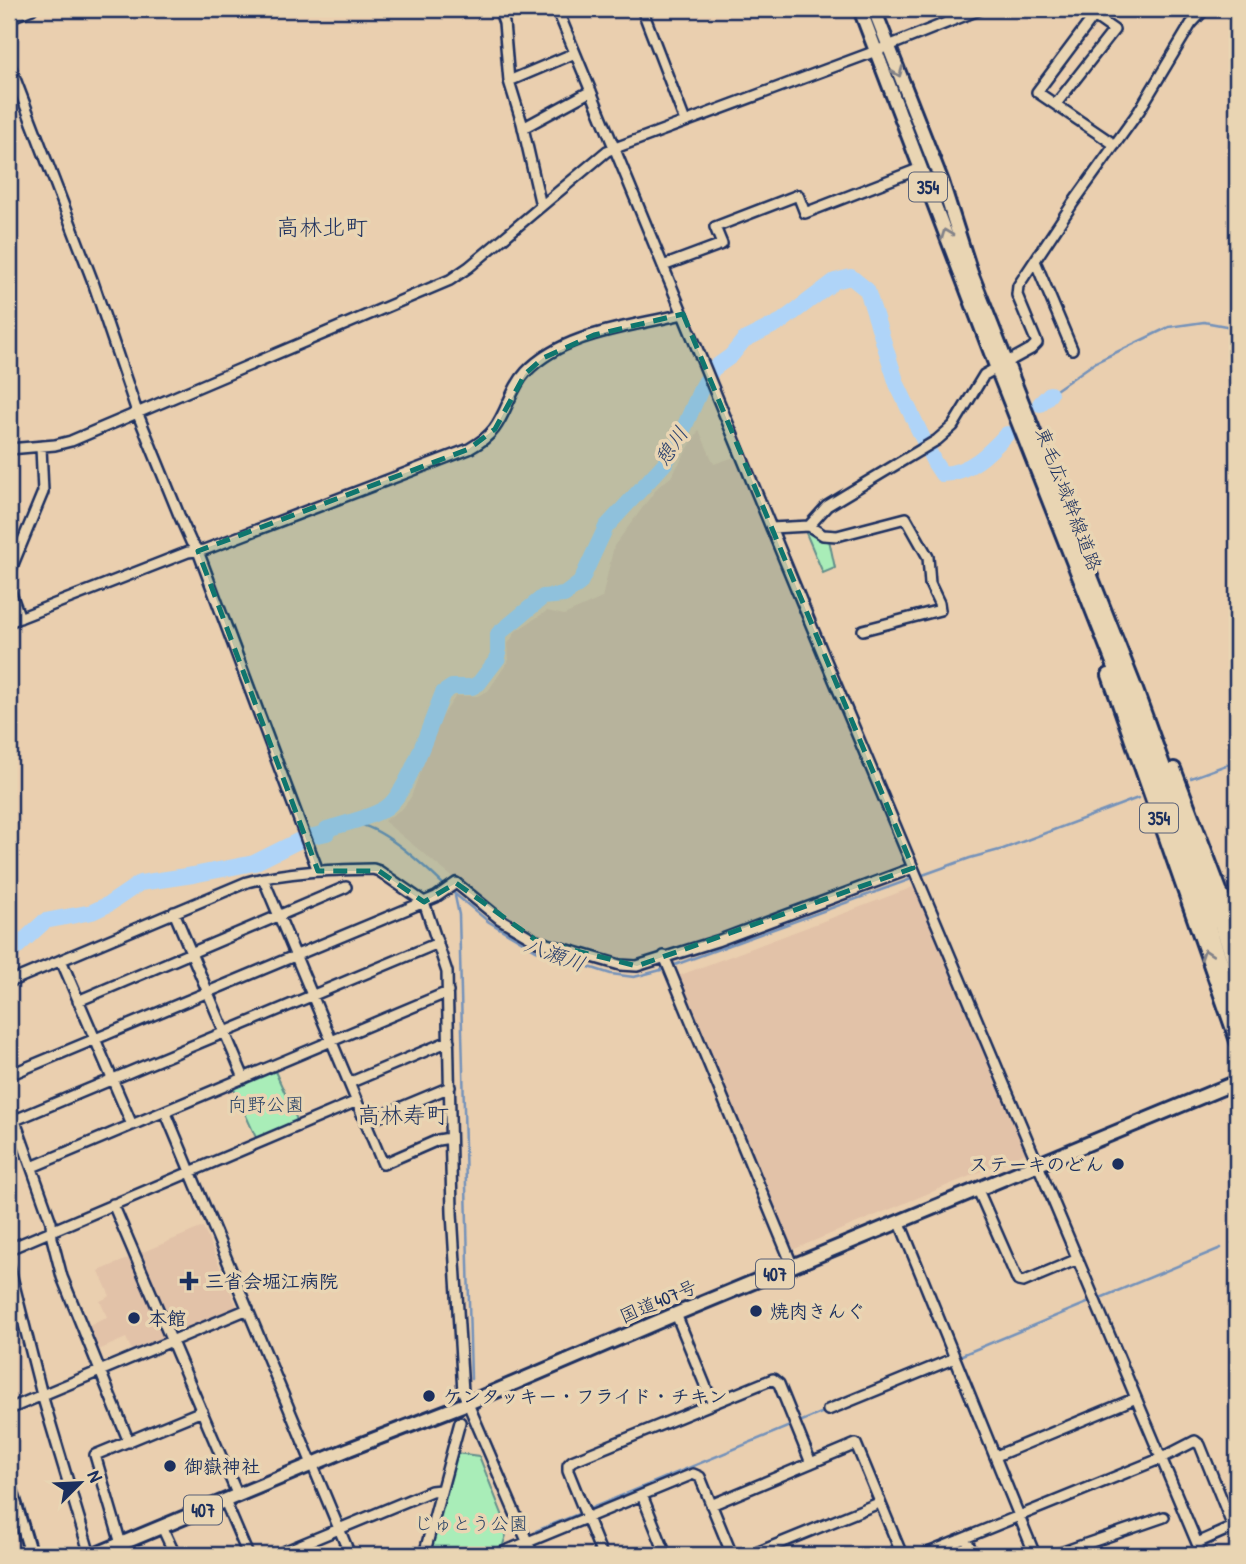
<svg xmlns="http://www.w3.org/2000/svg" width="1246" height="1564" viewBox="0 0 1246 1564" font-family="'Patrick Hand','Klee One',sans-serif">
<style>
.built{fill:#e2c2a8}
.green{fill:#a9edb8;stroke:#628e8b;stroke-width:2}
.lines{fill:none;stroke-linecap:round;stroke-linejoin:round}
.stream{stroke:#7492ba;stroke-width:2.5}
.river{stroke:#afd4f8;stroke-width:16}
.minor-casing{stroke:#1b2f5e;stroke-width:14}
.major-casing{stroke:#1b2f5e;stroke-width:16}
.highway-casing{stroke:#1b2f5e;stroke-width:18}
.minor{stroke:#e9d5b3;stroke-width:9}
.major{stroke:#e9d5b3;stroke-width:10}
.highway{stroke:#e9d5b3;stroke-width:12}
.oneway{stroke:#828288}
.marked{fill:#0f766e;fill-opacity:0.2;stroke:#0f766e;stroke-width:5;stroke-dasharray:14 9;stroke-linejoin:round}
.poi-dot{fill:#1b2f5e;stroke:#e9d5b3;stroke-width:2.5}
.labels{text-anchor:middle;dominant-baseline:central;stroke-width:7;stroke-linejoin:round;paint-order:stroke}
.shield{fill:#e9d5b3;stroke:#596178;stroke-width:2}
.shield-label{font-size:18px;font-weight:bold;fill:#1b2f5e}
.street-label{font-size:19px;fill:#1b2f5e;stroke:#e9d5b3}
.park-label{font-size:19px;fill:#294267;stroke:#e9d5b3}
.poi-label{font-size:19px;font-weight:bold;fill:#1b2f5e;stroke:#e9d5b3;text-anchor:start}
.water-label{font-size:21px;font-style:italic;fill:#2a406d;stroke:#e9d5b3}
.quarter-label{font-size:23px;fill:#1b2f5e;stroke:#e9d5b3}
</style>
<rect width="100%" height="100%" fill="#eacfaf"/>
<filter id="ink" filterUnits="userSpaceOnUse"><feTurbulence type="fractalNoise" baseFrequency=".0143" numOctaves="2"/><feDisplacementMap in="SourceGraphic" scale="14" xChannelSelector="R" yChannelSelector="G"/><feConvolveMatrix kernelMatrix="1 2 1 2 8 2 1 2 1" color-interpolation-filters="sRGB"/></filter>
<g filter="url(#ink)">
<path class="built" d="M 699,430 L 714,464 L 737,456 L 909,868 L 716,938 L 646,961 L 620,963 L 528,933 L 490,908 L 384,821 L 403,808 L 411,797 L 433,737 L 443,715 L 456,696 L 477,696 L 488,691 L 509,660 L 508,644 L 516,631 L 547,611 L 564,615 L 602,598 L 614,546 L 658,487 L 671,477 Z
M 916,886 L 1028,1152 L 792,1250 L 678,976 Z
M 203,1227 L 238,1309 L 175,1336 L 138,1254 Z
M 132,1257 L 168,1340 L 134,1355 L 126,1338 L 94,1352 L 85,1328 L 107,1317 L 100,1301 L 110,1296 L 99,1271 Z"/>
<path class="green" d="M 803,526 L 828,535 L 835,568 L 823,573 Z
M 274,1069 L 298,1122 L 257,1140 L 233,1087 Z
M 456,1453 L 479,1456 L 508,1529 L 502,1548 L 483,1555 L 428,1554 Z"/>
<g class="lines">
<path class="stream" d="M 1050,394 L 1096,362 L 1169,327 L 1204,322 L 1237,328
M 1191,778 L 1237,761
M 327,833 C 334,830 345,824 353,824 C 380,823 426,868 445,886
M 920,876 L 970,858 L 1003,849 L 1138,798
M 450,890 L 489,922 L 536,950 L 611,974 L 634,977 L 661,970 L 914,878
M 455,896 L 459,915 L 471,1379
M 1232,1243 L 1237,1241
M 1098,1299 L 1221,1248
M 962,1355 L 1092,1301
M 587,1510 L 826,1411
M 536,1531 L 581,1513"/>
<path class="river" d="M 1040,404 L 1050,394
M 9,954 L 45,921 L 92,912 L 109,904 L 140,883 L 193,875 L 254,863 L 304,838 L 327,833 L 327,829 C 346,823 367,819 384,809 C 408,796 431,721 443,693 L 452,687 L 472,687 L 479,683 L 498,658 L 498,634 L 543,597 L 564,595 L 580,583 L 606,527 L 665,463 L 677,444 L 700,391 L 713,369 L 731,356 L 744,340 L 782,321 L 835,281 L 851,277 L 867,290 L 897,384 L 934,462 L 942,474 C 970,473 989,453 1007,434"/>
<defs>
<path id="minor" d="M 499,9 L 504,23 L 509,81
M 557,9 L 824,656 L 1202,1555
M 642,9 L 685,121
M 9,18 L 32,9
M 9,63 L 93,282 L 137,412 L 179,515 L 191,542 L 198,551 L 318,871
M 1056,104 L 1114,30 L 1094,16 L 1037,92 L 1115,145
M 523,128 L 591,91
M 541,206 L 522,123 L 509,81 L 575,53
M 1035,261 L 1072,349
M 663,266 L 722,244 L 715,227 L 798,195 L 805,213 L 921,168
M 9,449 L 55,445 L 71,441 L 450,280 L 469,267 L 607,151 L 876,51 L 981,9
M 809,526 L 827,506 L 937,440 L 953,426 L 984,375 L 1031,349 L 1037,343 L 1017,295 L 1018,286 L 1073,203 L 1139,111 L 1191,24 L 1205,9
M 771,528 L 809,526 L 823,535 L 837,536 L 906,518 L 928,557 L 930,584 L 939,603 L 940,610 L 863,630
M 9,574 L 43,492 L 41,447
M 9,588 L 20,618
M 9,622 L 188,552 L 204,550 L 469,449 C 478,444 488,437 494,429 C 507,412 511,388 526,372 C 564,332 631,327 683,314
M 263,878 L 383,1164 L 438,1140 L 450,1138
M 174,912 L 244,1078
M 664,956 L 793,1267
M 61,960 L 132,1125
M 9,982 L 247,882 C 288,871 330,870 373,869 L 379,871 L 424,902 L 447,972 L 452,1213 L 463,1392 L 533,1555
M 78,1001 L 346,887
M 9,1075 L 436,897 L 456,883 L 500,919 L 537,941 L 620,965 L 637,966 L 717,941 L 913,868
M 349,1083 L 449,1041
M 9,1104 L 51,1222 L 52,1238 L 62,1277 L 129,1442
M 165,1111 L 350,1555
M 15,1120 L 438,943
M 366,1122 L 450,1087
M 32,1167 L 448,992
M 978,1190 L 1018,1281 L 1023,1282 L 1078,1259
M 113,1204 L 238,1496
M 900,1223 L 1035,1555
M 9,1249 L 357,1101
M 9,1265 L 42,1395 L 90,1555
M 676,1314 L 712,1402
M 9,1409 L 248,1309
M 828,1410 L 955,1358
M 996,1456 L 1136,1398
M 642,1495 L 666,1555
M 225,1501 L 248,1555
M 711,1505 L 856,1444 L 902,1555
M 162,1527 L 175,1555
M 966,1538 L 973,1555
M 121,1544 L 95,1455 L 202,1411
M 276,1555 L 431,1491 L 440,1490
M 424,1555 L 460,1422
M 496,1555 L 693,1474 L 700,1477 L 732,1555
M 602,1555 L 568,1471 L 568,1465 L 572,1461 L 773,1379 L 779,1384 L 811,1463
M 751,1555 L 879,1503
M 923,1555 L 1162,1458 L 1195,1441 L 1200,1445 L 1233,1527 L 1197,1543
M 1054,1555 L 1164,1517"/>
<path id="major" d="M 9,1481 L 31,1555"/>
<path id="highway" d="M 860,9 L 996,366 L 1125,693 L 1237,1006
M 874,9 L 942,182 L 971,273 L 1136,690 L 1237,970
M 1109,675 L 1237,1041
M 1174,769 L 1237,935
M 94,1555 L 349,1449 L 468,1403 L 676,1314 L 1237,1082"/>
</defs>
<use href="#minor" class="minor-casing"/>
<use href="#major" class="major-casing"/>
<use href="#highway" class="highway-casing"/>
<use href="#minor" class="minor"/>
<use href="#major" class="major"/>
<use href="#highway" class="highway"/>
</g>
<defs><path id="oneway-chevron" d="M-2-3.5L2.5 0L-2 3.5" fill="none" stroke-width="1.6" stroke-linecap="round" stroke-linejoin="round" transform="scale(1.75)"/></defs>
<g class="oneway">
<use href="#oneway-chevron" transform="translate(898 72) rotate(68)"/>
<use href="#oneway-chevron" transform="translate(946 234) rotate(-111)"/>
<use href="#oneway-chevron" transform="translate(1206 954) rotate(-109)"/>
</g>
</g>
<path class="marked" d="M 683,314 L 913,868 L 637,966 L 537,941 L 456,883 L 424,902 L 379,871 L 318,871 L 198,551 L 469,449 L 495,429 L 525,374 L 543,358 L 594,335 Z"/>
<g class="poi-dot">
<circle cx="1118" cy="1164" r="7"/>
<path d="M185.5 1270.5h7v7h7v7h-7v7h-7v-7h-7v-7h7z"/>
<circle cx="756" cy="1311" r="7"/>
<circle cx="134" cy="1318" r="7"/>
<circle cx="429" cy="1396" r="7"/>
<circle cx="170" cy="1466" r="7"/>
</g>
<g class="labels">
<g class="shield">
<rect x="909" y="172.5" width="38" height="29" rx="5"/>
<rect x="1140" y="803.5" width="38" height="29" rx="5"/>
<rect x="756" y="1259.5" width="38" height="29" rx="5"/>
<rect x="184" y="1495.5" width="38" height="29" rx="5"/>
</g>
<g class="shield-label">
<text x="928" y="187">354</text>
<text x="1159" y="818">354</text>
<text x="775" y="1274">407</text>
<text x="203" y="1510">407</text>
</g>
<g class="street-label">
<text transform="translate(1069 499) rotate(69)">東毛広域幹線道路</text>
<text transform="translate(658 1301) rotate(-23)">国道407号</text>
</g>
<g class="park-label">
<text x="266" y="1104">向野公園</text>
<text x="471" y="1523">じゅとう公園</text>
</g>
<g class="poi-label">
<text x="1104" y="1164" text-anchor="end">ステーキのどん</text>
<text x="205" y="1281">三省会堀江病院</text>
<text x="770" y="1311">焼肉きんぐ</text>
<text x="148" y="1318">本館</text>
<text x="443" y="1396">ケンタッキー・フライド・チキン</text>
<text x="184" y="1466">御嶽神社</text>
</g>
<g class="water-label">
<text transform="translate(671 446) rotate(-56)">憩川</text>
<text transform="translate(555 954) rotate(20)">八瀬川</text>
</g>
<g class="quarter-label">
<text x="322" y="226">高林北町</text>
<text x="403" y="1114">高林寿町</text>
</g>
</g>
<rect width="1246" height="1564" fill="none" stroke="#e9d5b3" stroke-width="35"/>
<rect x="18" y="18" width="1211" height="1529" fill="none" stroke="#1b2f5e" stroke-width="2.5" filter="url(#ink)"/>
<g transform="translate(80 1483) rotate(66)" stroke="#e9d5b3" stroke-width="5" paint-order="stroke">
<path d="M0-5L12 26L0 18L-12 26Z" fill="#1b2f5e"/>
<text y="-10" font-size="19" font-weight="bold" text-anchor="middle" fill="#1b2f5e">N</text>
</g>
</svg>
